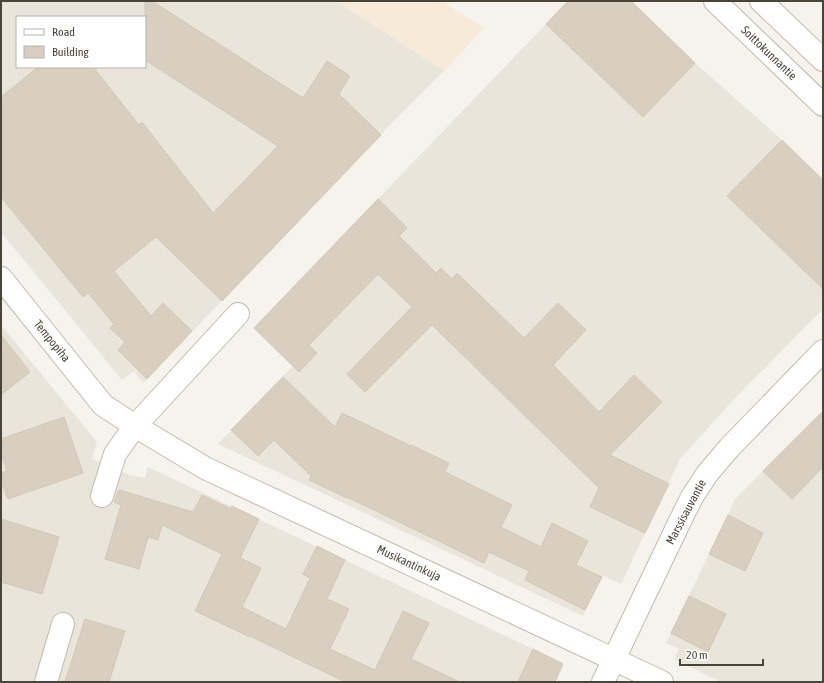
<svg xmlns="http://www.w3.org/2000/svg" width="824" height="683" viewBox="0 0 824 683" font-family="'Asap Condensed',sans-serif">
<style>
.residential{fill:#eae5da;fill-rule:evenodd}
.commercial{fill:#f7ead8}
.building{fill:#d8cfc1;stroke:#d3c7b4}
.lines{fill:none;stroke-linecap:round;stroke-linejoin:round}
.minor-casing{stroke:#c2bbae;stroke-width:24}
.minor{stroke:#fff;stroke-width:22}
.labels{text-anchor:middle;dominant-baseline:central;stroke-width:3;stroke-linejoin:round;paint-order:stroke}
.street-label{font-size:12px;fill:#4b4439;stroke:#fff}
</style>
<rect width="100%" height="100%" fill="#f6f3ec"/>
<path class="residential" d="M 1,1 L 337,1 L 444,71 L 386,129 L 143,383 L 134,371 L 122,380 L 1,232 ZM 17,17 L 145,17 L 145,67 L 17,67 Z
M 568,1 L 631,1 L 695,63 L 782,140 L 823,180 L 823,309 L 736,397 L 680,459 L 621,584 L 602,575 L 583,616 L 218,444 L 293,366 L 254,328 Z
M 1,325 L 97,442 L 92,459 L 130,475 L 145,478 L 148,467 L 563,663 L 555,682 L 1,682 Z
M 823,411 L 823,682 L 721,682 L 674,659 L 679,649 L 666,643 L 728,515 L 734,500 Z"/>
<path class="commercial" d="M 337,1 L 448,1 L 446,4 L 484,28 L 444,71 Z"/>
<path class="building" d="M 145,1 L 152,1 L 303,98 L 327,61 L 350,76 L 339,94 L 381,135 L 222,301 L 156,237 L 114,271 L 151,316 L 163,303 L 192,331 L 147,379 L 118,350 L 125,342 L 110,328 L 114,324 L 88,293 L 83,297 L 1,197 L 1,97 L 38,67 L 93,67 L 139,125 L 142,122 L 213,213 L 278,146 L 145,60 Z
M 568,1 L 631,1 L 695,63 L 643,117 L 546,24 Z
M 782,140 L 823,180 L 823,289 L 727,196 Z
M 378,199 L 407,228 L 399,236 L 436,273 L 441,268 L 452,279 L 457,273 L 524,338 L 558,303 L 586,330 L 553,365 L 599,412 L 634,375 L 662,402 L 610,455 L 669,484 L 645,533 L 590,507 L 599,488 L 432,325 L 365,392 L 347,374 L 412,307 L 378,274 L 309,345 L 317,353 L 299,372 L 254,328 Z
M 1,335 L 30,372 L 1,395 Z
M 283,377 L 335,427 L 342,413 L 411,446 L 411,445 L 449,463 L 445,472 L 512,505 L 501,527 L 541,547 L 552,523 L 588,541 L 576,565 L 602,577 L 585,610 L 525,580 L 529,571 L 489,552 L 484,563 L 347,497 L 347,498 L 309,480 L 311,476 L 274,440 L 258,456 L 231,430 Z
M 823,411 L 823,467 L 792,499 L 763,471 Z
M 64,417 L 83,473 L 8,499 L 1,481 L 1,473 L 7,471 L 1,453 L 1,439 Z
M 119,490 L 193,512 L 202,495 L 231,509 L 232,506 L 259,519 L 240,558 L 261,568 L 242,607 L 286,629 L 310,578 L 303,574 L 317,546 L 345,560 L 327,599 L 349,609 L 330,649 L 375,670 L 403,611 L 429,623 L 411,659 L 460,682 L 345,682 L 250,636 L 250,637 L 195,611 L 222,554 L 162,525 L 158,540 L 148,537 L 139,569 L 105,559 L 121,505 L 114,502 Z
M 728,515 L 763,533 L 745,571 L 709,554 Z
M 1,519 L 59,537 L 42,594 L 1,582 Z
M 689,596 L 726,614 L 708,652 L 671,633 Z
M 85,619 L 125,631 L 109,682 L 65,682 Z
M 533,649 L 563,664 L 555,682 L 518,682 Z"/>
<g class="lines">
<defs>
<path id="minor" d="M 715,1 L 823,105
M 761,1 L 823,60
M 1,278 L 103,405 L 135,426 L 205,468 L 662,682
M 102,496 L 115,454 L 135,426 L 238,314
M 46,682 L 63,624
M 603,682 L 681,519 L 692,497 L 707,474 L 729,448 L 823,351"/>
</defs>
<use href="#minor" class="minor-casing"/>
<use href="#minor" class="minor"/>
</g>
<g class="labels">
<g class="street-label">
<text transform="translate(769 53) rotate(44)">Soittokunnantie</text>
<text transform="translate(52 341) rotate(51)">Tempopiha</text>
<text transform="translate(686 512) rotate(-62)">Marssisauvantie</text>
<text transform="translate(409 563) rotate(25)">Musikantinkuja</text>
</g>
</g>
<rect width="824" height="683" fill="none" stroke="#4b4439" stroke-width="4"/>
<rect x="16" y="16" width="130" height="52" fill="#ffffff" stroke="#b7b4b0"/>
<rect x="24" y="29" width="20" height="6" fill="#ffffff" stroke="#b7b4b0"/>
<text x="52" y="36" font-size="12" fill="#4b4439">Road</text>
<rect x="24" y="46" width="20" height="12" fill="#d8cfc1" stroke="#b7b4b0"/>
<text x="52" y="56" font-size="12" fill="#4b4439">Building</text>
<path d="M680 659v6h83v-6" fill="none" stroke="#4b4439" stroke-width="2"/>
<text x="686" y="659" font-size="12" fill="#4b4439" stroke="#ffffff" stroke-width="3" paint-order="stroke">20 m</text>
</svg>
